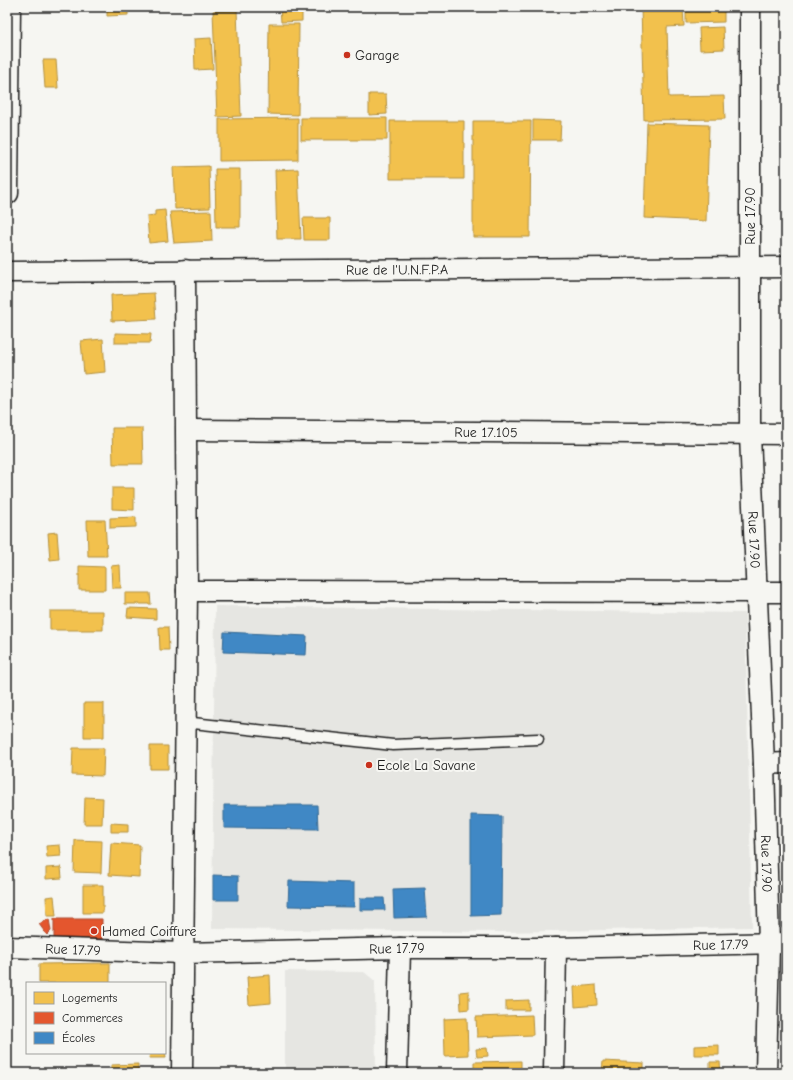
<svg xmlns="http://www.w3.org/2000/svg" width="793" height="1080" viewBox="0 0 793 1080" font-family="'Comic Neue',sans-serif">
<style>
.built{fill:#e6e6e2}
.homes{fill:#f2c14e;stroke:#b2903f}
.shops{fill:#e4572e;stroke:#a84529}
.schools{fill:#3f88c5;stroke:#346892}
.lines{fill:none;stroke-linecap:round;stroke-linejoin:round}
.lane-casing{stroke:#1c1c1c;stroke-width:13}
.street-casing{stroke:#1c1c1c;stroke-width:23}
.secondary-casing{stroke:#1c1c1c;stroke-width:25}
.lane{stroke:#f6f6f2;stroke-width:10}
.street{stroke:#f6f6f2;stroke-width:20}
.secondary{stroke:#f6f6f2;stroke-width:22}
.poi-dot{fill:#c8321e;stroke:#f6f6f2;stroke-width:1.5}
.labels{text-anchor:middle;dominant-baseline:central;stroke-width:4;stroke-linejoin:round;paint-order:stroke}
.poi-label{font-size:14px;fill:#1c1c1c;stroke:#f6f6f2;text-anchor:start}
.street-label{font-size:14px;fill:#1c1c1c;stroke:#f6f6f2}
</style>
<rect width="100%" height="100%" fill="#f6f6f2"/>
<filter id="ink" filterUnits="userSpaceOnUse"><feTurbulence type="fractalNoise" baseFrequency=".025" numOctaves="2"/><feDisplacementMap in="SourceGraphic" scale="8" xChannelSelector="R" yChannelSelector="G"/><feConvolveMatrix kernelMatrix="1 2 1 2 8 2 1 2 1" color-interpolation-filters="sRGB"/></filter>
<g filter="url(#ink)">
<path class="built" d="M 215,606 L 745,613 L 752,927 L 501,932 L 212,929 Z
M 285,971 L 364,972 L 375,981 L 376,1073 L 285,1073 Z"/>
<path class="homes" d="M 107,7 L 128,7 L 128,15 L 107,16 Z
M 280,7 L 302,7 L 302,21 L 281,22 Z
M 641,7 L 683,7 L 684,26 L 667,27 L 669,97 L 724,96 L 725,119 L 644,120 Z
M 686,7 L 724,7 L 724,22 L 686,23 Z
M 237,10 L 241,116 L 217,117 L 213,11 Z
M 269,24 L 299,24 L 298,115 L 268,114 Z
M 723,27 L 724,49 L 700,50 L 699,28 Z
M 211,38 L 213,69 L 195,70 L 194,39 Z
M 43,60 L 56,60 L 58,88 L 45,88 Z
M 369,94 L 386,94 L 387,114 L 369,115 Z
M 298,118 L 298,160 L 219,161 L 219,119 Z
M 301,118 L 387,118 L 387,140 L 301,140 Z
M 533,120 L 561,121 L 560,140 L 533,140 Z
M 390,121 L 464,121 L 464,179 L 390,179 Z
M 473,121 L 531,121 L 530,237 L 473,237 Z
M 647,123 L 709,125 L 706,221 L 644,218 Z
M 209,166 L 210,208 L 175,209 L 173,167 Z
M 215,169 L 240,169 L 240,227 L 216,227 Z
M 298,169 L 301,239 L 277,239 L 275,170 Z
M 165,210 L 168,241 L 149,243 L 147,216 L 155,215 L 155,211 Z
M 211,211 L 212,241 L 174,243 L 170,212 Z
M 303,218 L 330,218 L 330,240 L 304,240 Z
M 154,293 L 156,319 L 112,321 L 111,295 Z
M 115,333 L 151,334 L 150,343 L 115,343 Z
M 103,339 L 105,372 L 84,374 L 81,341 Z
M 112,428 L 142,428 L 143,464 L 113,464 Z
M 112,488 L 134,488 L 134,510 L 112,509 Z
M 136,517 L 136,527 L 110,528 L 110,518 Z
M 87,520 L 105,520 L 107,556 L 88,556 Z
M 57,532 L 59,559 L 50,560 L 48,533 Z
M 120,565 L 121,588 L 112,588 L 111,566 Z
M 79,566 L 105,567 L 105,590 L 79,590 Z
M 125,593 L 150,593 L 151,604 L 125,604 Z
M 128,608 L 156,609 L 156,619 L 127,617 Z
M 50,611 L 103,611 L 103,630 L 50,630 Z
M 159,627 L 168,627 L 169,650 L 160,650 Z
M 84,703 L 104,703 L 104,737 L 84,737 Z
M 150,746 L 168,746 L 168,769 L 150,769 Z
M 73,748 L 104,748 L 103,776 L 72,775 Z
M 85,797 L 103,798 L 102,824 L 84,824 Z
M 111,823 L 128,824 L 128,832 L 111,832 Z
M 75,840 L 102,841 L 101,873 L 74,872 Z
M 111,843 L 140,845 L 139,877 L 109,875 Z
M 60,845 L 61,856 L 47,857 L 46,846 Z
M 61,867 L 62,878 L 46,879 L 46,868 Z
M 83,885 L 103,885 L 103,913 L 83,913 Z
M 54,896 L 56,916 L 47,916 L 46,897 Z
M 110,963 L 110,983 L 39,983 L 39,964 Z
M 270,975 L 271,1003 L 249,1005 L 247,977 Z
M 596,985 L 597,1005 L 575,1007 L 574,987 Z
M 469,991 L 469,1009 L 461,1010 L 460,992 Z
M 529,1000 L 529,1010 L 506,1010 L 506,1001 Z
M 532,1015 L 533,1035 L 477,1037 L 476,1017 Z
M 467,1018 L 468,1055 L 445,1056 L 444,1019 Z
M 719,1045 L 719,1055 L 694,1055 L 694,1046 Z
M 165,1048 L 166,1058 L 149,1058 L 150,1053 L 165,1053 Z
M 487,1048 L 488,1056 L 477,1057 L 476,1049 Z
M 521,1061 L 521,1073 L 474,1073 L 474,1062 Z
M 603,1061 L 644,1063 L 644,1073 L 602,1073 Z
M 710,1062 L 720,1062 L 721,1073 L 710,1073 Z
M 138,1064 L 138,1073 L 111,1073 L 111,1065 Z"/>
<path class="shops" d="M 49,919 L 51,931 L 47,935 L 39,924 Z
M 54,919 L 102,919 L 102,939 L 54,939 Z"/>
<path class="schools" d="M 224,632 L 307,636 L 306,655 L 223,652 Z
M 224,805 L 317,805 L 318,829 L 224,828 Z
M 471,815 L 502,816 L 501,915 L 471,916 Z
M 213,875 L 238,876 L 238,900 L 213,900 Z
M 289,881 L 354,883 L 354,907 L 288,906 Z
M 425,888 L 427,917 L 394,918 L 393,889 Z
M 360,898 L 384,898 L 385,910 L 360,910 Z"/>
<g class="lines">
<defs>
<path id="lane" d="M 184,722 L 393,745 L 538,739"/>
<g id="street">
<path id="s1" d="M 750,7 L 750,435 L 764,764 L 769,944 L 766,1073"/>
<path id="s2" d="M 7,272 L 786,267"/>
<path id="s3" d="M 187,430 L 786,434"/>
<path d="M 187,591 L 786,592"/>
<path d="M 764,764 L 786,763"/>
<path id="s4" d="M 7,947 L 183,953 L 400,948 L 556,948 L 786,943"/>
<path d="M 182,1073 L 187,591 L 185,270"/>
<path d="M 397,1073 L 400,948"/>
<path d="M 554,1073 L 556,948"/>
</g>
<path id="secondary" d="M 7,193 L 9,7"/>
</defs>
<use href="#lane" class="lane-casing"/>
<use href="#street" class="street-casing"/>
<use href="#secondary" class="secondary-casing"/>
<use href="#lane" class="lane"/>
<use href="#street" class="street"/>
<use href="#secondary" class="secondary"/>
</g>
</g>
<g class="poi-dot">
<circle cx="347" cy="55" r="4"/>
<circle cx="369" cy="765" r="4"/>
<circle cx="94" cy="931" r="4"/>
</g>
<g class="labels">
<g class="poi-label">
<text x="355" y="55">Garage</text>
<text x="377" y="765">Ecole La Savane</text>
<text x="102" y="931">Hamed Coiffure</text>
</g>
<g class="street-label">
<text transform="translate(750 216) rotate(-90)">Rue 17.90</text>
<text stroke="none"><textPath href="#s2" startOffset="390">Rue de l'U.N.F.P.A</textPath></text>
<text stroke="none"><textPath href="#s3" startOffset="299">Rue 17.105</textPath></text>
<text stroke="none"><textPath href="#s1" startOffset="533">Rue 17.90</textPath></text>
<text stroke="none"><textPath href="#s1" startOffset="857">Rue 17.90</textPath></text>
<text stroke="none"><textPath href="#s4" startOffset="714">Rue 17.79</textPath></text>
<text stroke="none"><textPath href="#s4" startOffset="390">Rue 17.79</textPath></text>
<text stroke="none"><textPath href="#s4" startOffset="66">Rue 17.79</textPath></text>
</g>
</g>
<rect width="793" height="1080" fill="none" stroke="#f6f6f2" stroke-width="24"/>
<rect x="12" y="12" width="769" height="1056" fill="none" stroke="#1c1c1c" stroke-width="1.5" filter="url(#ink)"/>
<rect x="26" y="982" width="140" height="72" fill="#f6f6f2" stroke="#9f9f9c"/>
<rect x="34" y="992" width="20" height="12" fill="#f2c14e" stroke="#9f9f9c"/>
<text x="62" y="1002" font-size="12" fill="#1c1c1c">Logements</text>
<rect x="34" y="1012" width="20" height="12" fill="#e4572e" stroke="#9f9f9c"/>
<text x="62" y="1022" font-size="12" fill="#1c1c1c">Commerces</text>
<rect x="34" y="1032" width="20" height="12" fill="#3f88c5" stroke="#9f9f9c"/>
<text x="62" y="1042" font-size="12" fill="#1c1c1c">Écoles</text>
</svg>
